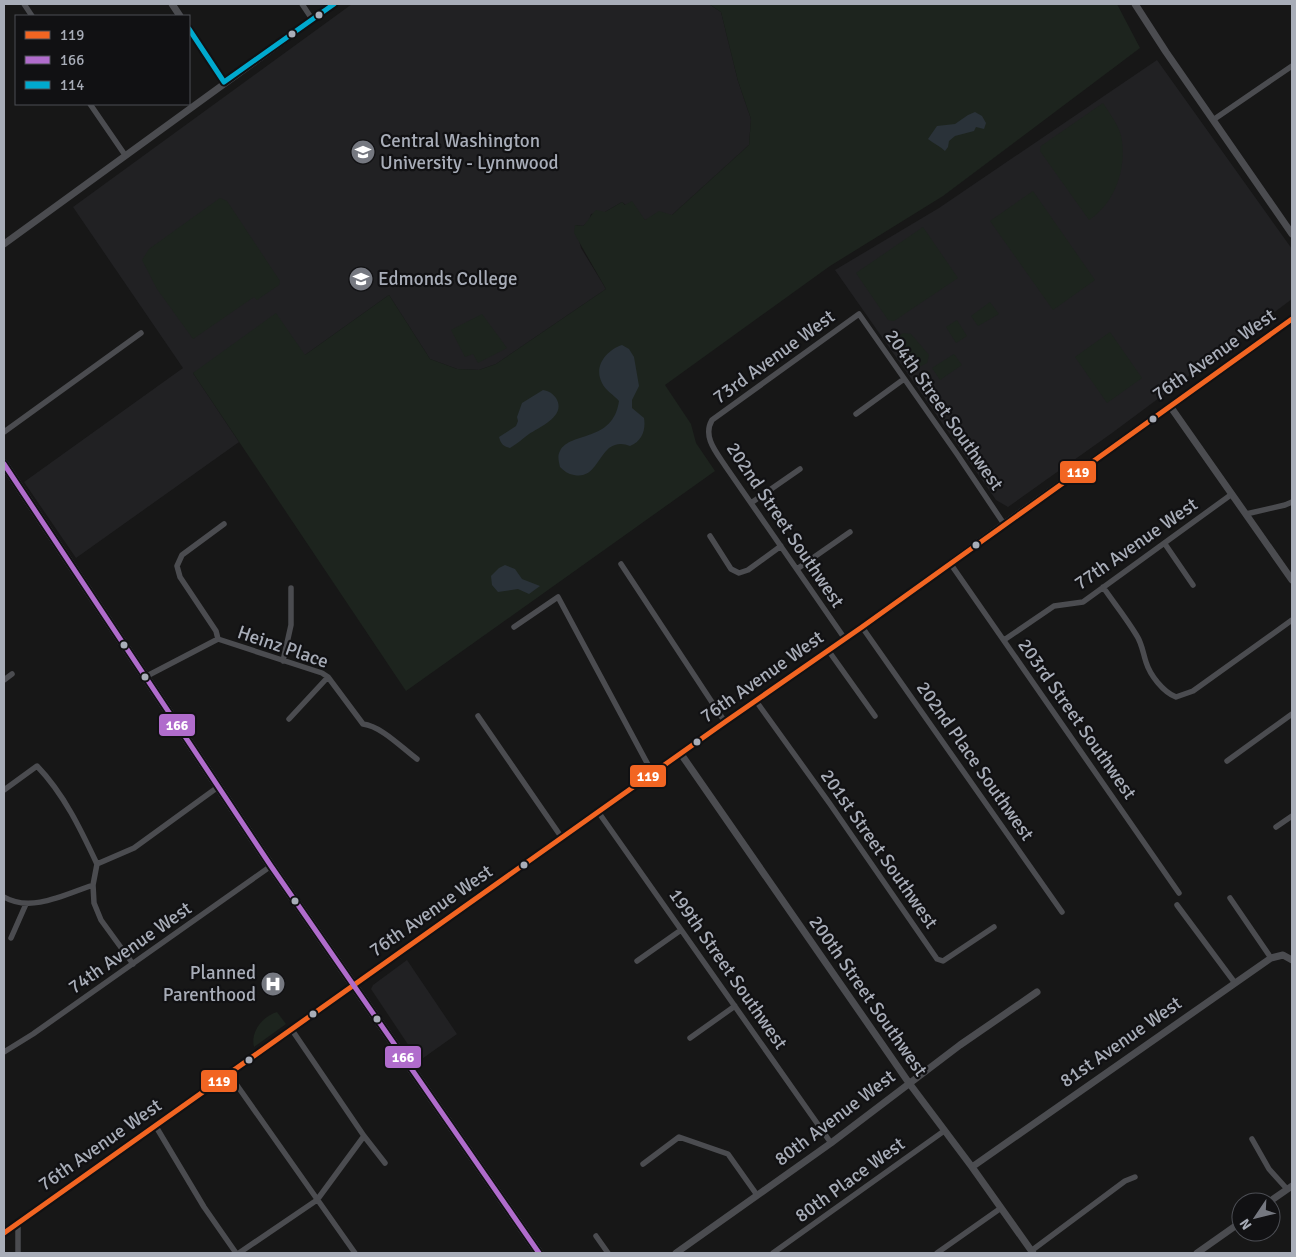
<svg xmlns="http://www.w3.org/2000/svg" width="1296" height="1257" viewBox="0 0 1296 1257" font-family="Signika,sans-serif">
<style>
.built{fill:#212123}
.green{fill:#1d241e}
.water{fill:#2a3239}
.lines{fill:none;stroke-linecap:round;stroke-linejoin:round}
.minor{stroke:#4b4c50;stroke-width:5.5}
.tertiary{stroke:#4b4c50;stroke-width:7}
.primary{stroke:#4d4f52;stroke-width:9}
.bus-1-casing{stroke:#111113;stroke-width:9}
.bus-2-casing{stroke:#111113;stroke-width:9}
.bus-3-casing{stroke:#111113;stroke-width:9}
.bus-1{stroke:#f26522;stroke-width:5}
.bus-2{stroke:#b06ccc;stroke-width:5}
.bus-3{stroke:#00a9ce;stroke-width:5}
.bus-dot{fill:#a8adb8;stroke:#111113;stroke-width:2}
.labels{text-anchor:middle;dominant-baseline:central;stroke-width:4.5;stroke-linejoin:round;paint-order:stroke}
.poi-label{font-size:19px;fill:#a8adb8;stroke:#111113;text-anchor:start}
.street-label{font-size:19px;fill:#a8adb8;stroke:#111113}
.line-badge{stroke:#111113;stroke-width:2}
.badge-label{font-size:14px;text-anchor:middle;font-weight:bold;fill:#fff}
</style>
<rect width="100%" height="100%" fill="#171717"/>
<path class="built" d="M 352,4 L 709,4 L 721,12 L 738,81 L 751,119 L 749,145 L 672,215 L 645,220 L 622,202 L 605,212 L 591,214 L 589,221 L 583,226 L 575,225 L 581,248 L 606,289 L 496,364 L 479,370 L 457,369 L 430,359 L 389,295 L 305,355 L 193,373 L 239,442 L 76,558 L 24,482 L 183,368 L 73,207 Z
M 1157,60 L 1292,249 L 1292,299 L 1112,433 L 1008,507 L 996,500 L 835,270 L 939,208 Z
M 407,960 L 457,1034 L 419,1061 L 371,989 L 373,985 Z"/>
<path class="green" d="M 709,4 L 1117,4 L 1140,48 L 943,196 L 830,266 L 665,385 L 691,424 L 696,443 L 715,471 L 406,691 L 193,373 L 276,313 L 305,355 L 389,295 L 430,359 L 457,369 L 479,370 L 496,364 L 606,289 L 574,233 L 575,225 L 583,226 C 589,221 590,215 596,210 L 605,212 L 622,202 L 625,205 L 632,201 L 645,220 L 659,211 L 672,215 L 749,145 L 751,119 L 738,81 L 721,12 Z
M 1103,103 C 1110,114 1121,128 1122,141 C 1126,171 1114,204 1089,220 L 1040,151 L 1041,146 Z
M 1033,191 L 1095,280 L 1053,310 L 990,221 Z
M 220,198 L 227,201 L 280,281 L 279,285 L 257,300 L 254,297 L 193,339 L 157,289 L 142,260 L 149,249 Z
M 923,227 L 958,278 L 894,321 L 888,320 L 856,273 Z
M 990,302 L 999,314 L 978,326 L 971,316 Z
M 482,314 L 507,348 L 478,363 L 473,354 L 465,357 L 451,330 Z
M 957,320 L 967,336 L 956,343 L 946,327 Z
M 1110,332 L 1142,378 L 1107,403 L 1075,357 Z
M 903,333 L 911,334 L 929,355 L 927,363 L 919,367 L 912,362 L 895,339 Z
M 954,354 L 962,365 L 940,380 L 932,368 Z
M 277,1012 L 286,1024 L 254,1047 C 250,1032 263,1016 277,1012 Z"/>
<path class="water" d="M 975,112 L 982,116 L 986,123 L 984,129 L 976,127 L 974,131 L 955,136 L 949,141 L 948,147 L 945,151 C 940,146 934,144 928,139 L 937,126 L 955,124 L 968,115 Z
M 622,345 L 629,349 L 634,357 L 639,386 L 632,400 L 632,408 L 644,418 C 646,430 642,441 630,446 C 623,443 616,443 609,448 C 597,459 593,479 574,475 C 568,474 564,471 560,467 C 559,462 557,456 560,451 C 570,431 613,443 619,401 C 614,395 605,390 602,383 C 593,366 607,350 622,345 Z
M 543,390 C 549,391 552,393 556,398 C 567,416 540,427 529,434 C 522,439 517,444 510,448 C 503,446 501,444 499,437 L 516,426 L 518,421 L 517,417 L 522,403 Z
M 505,565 L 515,569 L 522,579 L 540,586 L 529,594 L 518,589 L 498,592 L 492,585 L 491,576 L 499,568 Z"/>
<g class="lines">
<path class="minor" d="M 24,4 L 32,16
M 302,4 L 312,19
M 90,104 L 125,155
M 1213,120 L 1292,66
M 856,414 L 904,379
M 4,432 L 141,333
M 751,503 L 800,469
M 1246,514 L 1285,505 L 1292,502
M 710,536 L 731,569 L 739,573 L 748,570 L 781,546
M 1165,544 L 1193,585
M 950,563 L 1179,893
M 621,564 L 725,722
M 797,569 L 850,532
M 1103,587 C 1114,603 1127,619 1137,636 C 1142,644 1143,653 1146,662 C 1150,675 1163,692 1176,697 L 1193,691 L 1292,620
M 514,627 L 558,597 L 653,774
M 862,627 L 1062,912
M 218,639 L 216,631 L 180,577 L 177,566 L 182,555 L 224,524
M 845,639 L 726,467 C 717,453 702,437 712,420 L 859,314 L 957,454 L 1004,524
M 1004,640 L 1054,606 L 1083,602 L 1232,494
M 828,650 L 875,716
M 283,661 L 291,625 L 291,588
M 145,677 L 218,639 L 322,673 L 328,677 L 363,724 C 381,726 402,748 417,759
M 4,680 L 12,674
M 756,701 L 830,804 L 937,959 L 943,961 L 994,927
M 478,716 L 562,838
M 289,719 L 328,677
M 1227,761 L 1292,714
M 4,790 L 37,766 C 64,794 81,830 97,864
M 599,813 L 831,1143
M 1276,827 L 1292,816
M 93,885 L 94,903 L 101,920 L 133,964
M 4,897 C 31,913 66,894 93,885 L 97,864 L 134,848 L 218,787
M 1230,898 L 1271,958
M 1177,905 L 1235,983
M 11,938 L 26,904
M 637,961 L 681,930
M 292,1030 L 364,1136 L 385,1163
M 690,1038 L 735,1006
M 4,1052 L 33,1034 L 271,866
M 229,1074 L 355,1253
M 155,1125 L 204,1207 L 236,1253
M 1252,1139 L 1269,1169 L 1287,1189
M 643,1164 L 679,1137 L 728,1154 L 757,1195
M 18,1223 L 18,1253
M 596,1236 L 608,1253
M 1031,1251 L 1125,1181 L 1135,1177
M 239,1253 L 317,1200 L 364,1136
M 773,1253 L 944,1131
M 937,1253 L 1001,1208"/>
<path class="tertiary" d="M 172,4 L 180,16
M 1135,4 L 1166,52 L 1292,234
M 189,29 L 224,82
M 4,244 L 334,4
M 1170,406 L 1292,580
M 681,754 L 909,1083 L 972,1167 L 1033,1253
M 972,1167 L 1271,958 L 1283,955 L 1292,960
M 1269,1202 L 1292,1186
M 4,1233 L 725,722 L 862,627 L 1004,524 L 1292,319
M 676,1253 L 831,1143 L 960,1045 L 1037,992
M 1197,1253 L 1241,1222"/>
<path class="primary" d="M 4,464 L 271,866 L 539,1253"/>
<defs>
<path id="bus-1" d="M 4,1233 L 725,722 L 862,627 L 1292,319"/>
<path id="bus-2" d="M 4,464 L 271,866 L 539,1253"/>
<path id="bus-3" d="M 189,29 L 224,82
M 224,82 L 334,4"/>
</defs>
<use href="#bus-1" class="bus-1-casing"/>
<use href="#bus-2" class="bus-2-casing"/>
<use href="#bus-3" class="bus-3-casing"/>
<use href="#bus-1" class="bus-1"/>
<use href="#bus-2" class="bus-2"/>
<use href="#bus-3" class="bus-3"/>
</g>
<defs>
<symbol id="university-disc" viewBox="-11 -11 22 22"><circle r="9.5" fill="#757880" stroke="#111113"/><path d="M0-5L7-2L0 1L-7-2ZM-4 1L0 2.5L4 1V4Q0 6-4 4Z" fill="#fff"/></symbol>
<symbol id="hospital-disc" viewBox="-11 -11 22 22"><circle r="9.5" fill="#757880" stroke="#111113"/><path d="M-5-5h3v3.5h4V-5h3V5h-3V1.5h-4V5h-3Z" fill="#fff"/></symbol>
</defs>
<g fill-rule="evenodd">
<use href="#university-disc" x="349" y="138" width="28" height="28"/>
<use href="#university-disc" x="347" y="265" width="28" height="28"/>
<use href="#hospital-disc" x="259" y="970" width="28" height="28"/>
</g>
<g class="bus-dot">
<circle cx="319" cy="15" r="4.5"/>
<circle cx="292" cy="34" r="4.5"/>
<circle cx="1153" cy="419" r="4.5"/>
<circle cx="976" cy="545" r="4.5"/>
<circle cx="124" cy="645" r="4.5"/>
<circle cx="145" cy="677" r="4.5"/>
<circle cx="697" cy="742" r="4.5"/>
<circle cx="524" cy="865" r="4.5"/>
<circle cx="295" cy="901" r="4.5"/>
<circle cx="313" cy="1014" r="4.5"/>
<circle cx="377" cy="1019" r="4.5"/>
<circle cx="249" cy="1060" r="4.5"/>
</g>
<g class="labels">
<g class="poi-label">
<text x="380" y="141">Central Washington<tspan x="380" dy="22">University - Lynnwood</tspan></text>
<text x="378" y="279">Edmonds College</text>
<text x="256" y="973" text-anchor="end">Planned<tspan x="256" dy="22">Parenthood</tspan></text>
</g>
<g class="street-label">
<text transform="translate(1214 355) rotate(-35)">76th Avenue West</text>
<text transform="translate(774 357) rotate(-36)">73rd Avenue West</text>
<text transform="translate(944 410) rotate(55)">204th Street Southwest</text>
<text transform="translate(785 525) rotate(56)">202nd Street Southwest</text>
<text transform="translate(1136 544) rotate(-35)">77th Avenue West</text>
<text transform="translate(283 647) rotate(19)">Heinz Place</text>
<text transform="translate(762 677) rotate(-35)">76th Avenue West</text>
<text transform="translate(1077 719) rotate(55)">203rd Street Southwest</text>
<text transform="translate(975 761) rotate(55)">202nd Place Southwest</text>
<text transform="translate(879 849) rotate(55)">201st Street Southwest</text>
<text transform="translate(431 911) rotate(-35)">76th Avenue West</text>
<text transform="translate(130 948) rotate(-35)">74th Avenue West</text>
<text transform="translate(728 969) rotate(55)">199th Street Southwest</text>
<text transform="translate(868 996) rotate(55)">200th Street Southwest</text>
<text transform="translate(1121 1042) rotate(-35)">81st Avenue West</text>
<text transform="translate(835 1118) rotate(-37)">80th Avenue West</text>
<text transform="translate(100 1145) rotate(-35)">76th Avenue West</text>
<text transform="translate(850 1180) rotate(-36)">80th Place West</text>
</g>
</g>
<g class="line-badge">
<rect x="1059" y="460" width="38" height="24" rx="5" fill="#f26522"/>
<rect x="158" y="713" width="38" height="24" rx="5" fill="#b06ccc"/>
<rect x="629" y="764" width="38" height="24" rx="5" fill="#f26522"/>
<rect x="384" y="1045" width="38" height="24" rx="5" fill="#b06ccc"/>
<rect x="200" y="1069" width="38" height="24" rx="5" fill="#f26522"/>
</g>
<g class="badge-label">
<text x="1078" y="477">119</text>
<text x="177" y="730">166</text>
<text x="648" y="781">119</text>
<text x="403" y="1062">166</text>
<text x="219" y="1086">119</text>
</g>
<rect width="1296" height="1257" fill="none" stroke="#a8adb8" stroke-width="10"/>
<rect x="15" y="15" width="175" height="90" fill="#111113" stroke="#4d4f55"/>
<rect x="25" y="31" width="25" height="8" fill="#f26522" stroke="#4d4f55"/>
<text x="60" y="40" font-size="15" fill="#a8adb8">119</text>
<rect x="25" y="56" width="25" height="8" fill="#b06ccc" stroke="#4d4f55"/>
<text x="60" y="65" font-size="15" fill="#a8adb8">166</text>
<rect x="25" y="81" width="25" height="8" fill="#00a9ce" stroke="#4d4f55"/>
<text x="60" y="90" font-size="15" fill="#a8adb8">114</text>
<g transform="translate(1256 1217) rotate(235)"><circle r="24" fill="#111113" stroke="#4d4f55"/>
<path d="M0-4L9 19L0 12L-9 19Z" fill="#757880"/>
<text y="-8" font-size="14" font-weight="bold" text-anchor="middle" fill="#a8adb8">N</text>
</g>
</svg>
